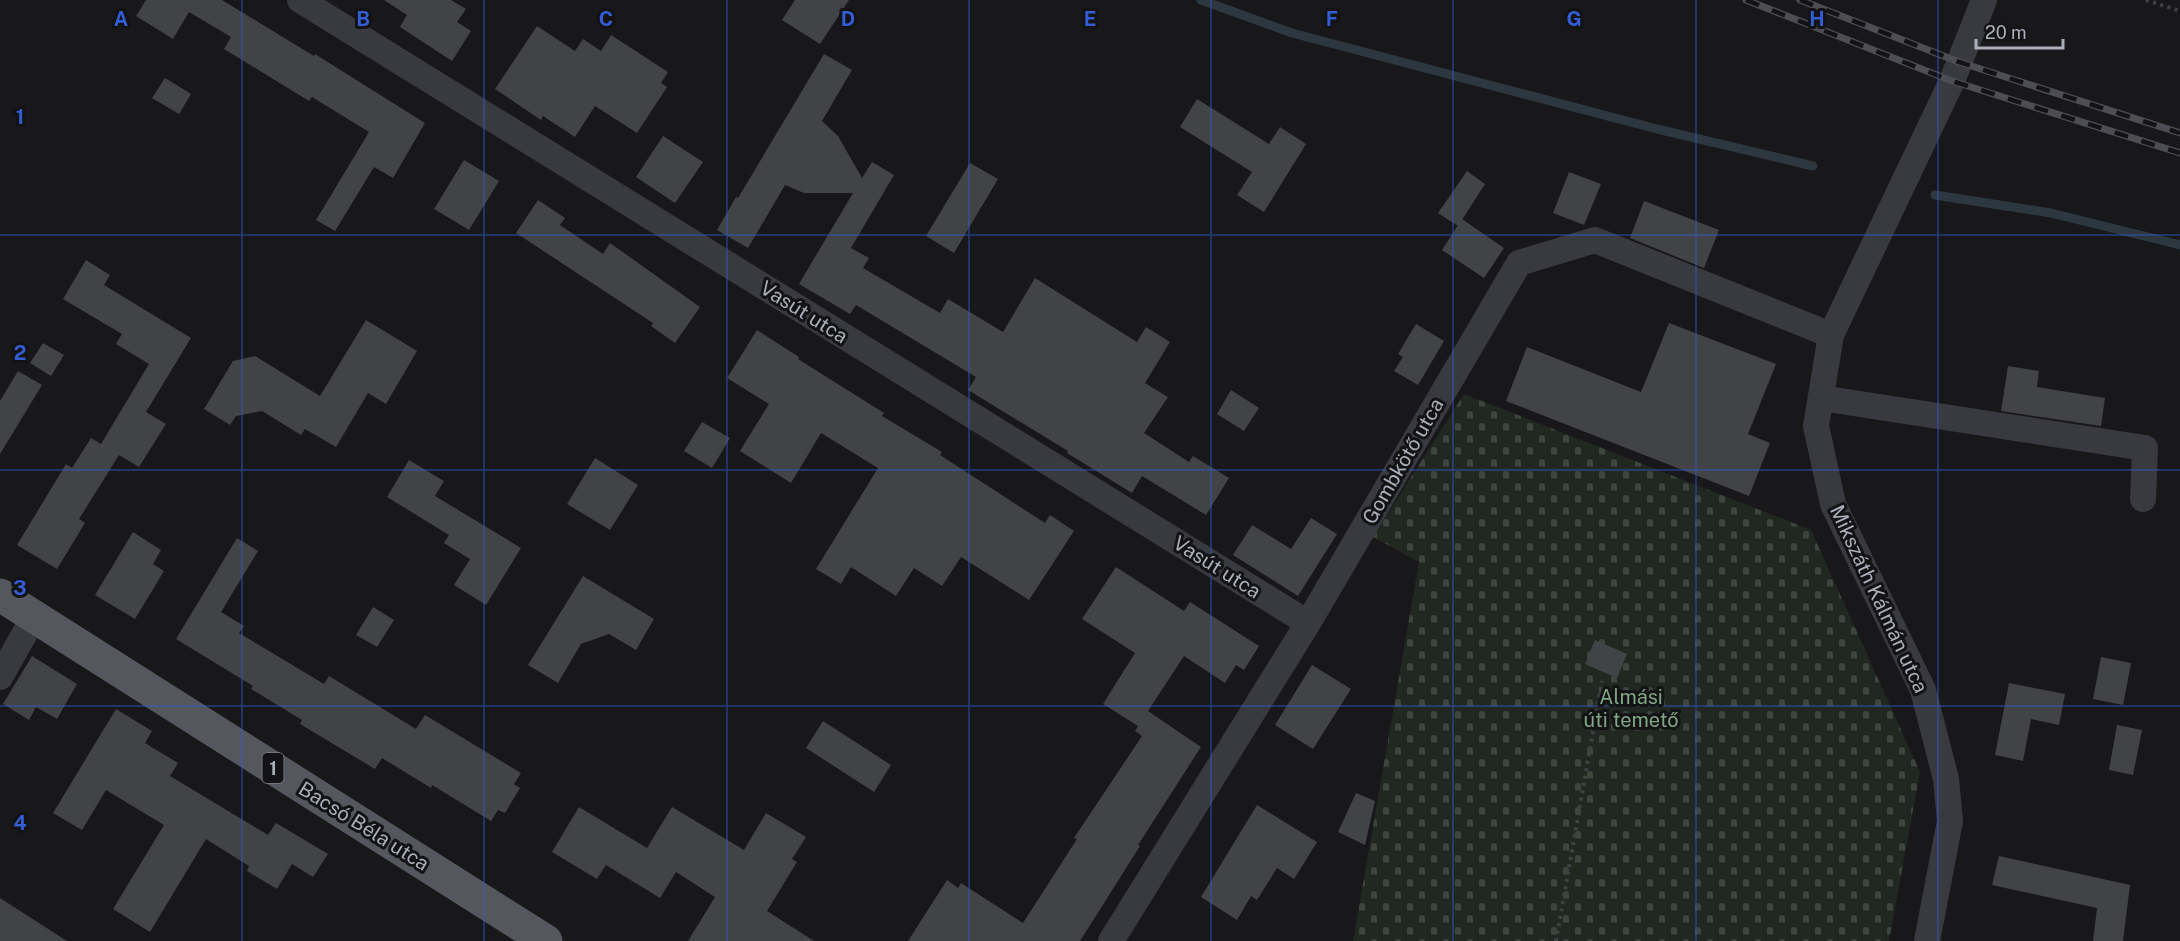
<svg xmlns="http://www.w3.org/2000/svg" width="2180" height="941" viewBox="0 0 2180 941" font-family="'Public Sans',sans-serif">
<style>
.cemetery{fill:url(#cemetery-stones)}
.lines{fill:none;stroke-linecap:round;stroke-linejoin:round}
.stream{stroke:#2d373f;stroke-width:9}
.building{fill:#424347}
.path{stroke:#3f4146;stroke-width:4;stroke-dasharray:3 4.5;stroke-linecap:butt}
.minor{stroke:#393a3f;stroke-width:26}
.primary{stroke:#55575e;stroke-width:33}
.rail-casing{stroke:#4c4e54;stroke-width:7}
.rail{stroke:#131315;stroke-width:4.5;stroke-dasharray:14;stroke-linecap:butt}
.grid{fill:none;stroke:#325dd4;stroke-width:1.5;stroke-opacity:0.55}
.labels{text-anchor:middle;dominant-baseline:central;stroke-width:6;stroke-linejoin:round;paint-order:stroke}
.shield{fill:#131315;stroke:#7d8088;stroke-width:1.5}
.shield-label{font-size:18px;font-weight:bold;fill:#aaafba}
.street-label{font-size:20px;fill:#aaafba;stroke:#131315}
.park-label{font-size:20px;fill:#80a683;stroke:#131315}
.grid-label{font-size:20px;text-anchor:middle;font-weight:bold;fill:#325dd4;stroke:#131315;stroke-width:6;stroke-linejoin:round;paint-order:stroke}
</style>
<defs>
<pattern id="cemetery-stones" width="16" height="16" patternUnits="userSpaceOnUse" patternTransform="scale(1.5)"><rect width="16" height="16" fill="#202821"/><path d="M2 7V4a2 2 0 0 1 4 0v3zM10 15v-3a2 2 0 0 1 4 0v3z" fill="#3e453f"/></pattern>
</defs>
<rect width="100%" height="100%" fill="#18181a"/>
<path class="cemetery" d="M 1464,394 L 1811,530 L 1920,772 L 1889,941 L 1353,941 L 1419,562 L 1373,537 Z"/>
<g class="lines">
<path class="stream" d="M 1201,0 L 1292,33 L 1657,129 L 1813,166
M 1935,195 L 2051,213 L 2180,245"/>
</g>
<path class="building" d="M 146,0 L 222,0 L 314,56 L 315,54 L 425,123 L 393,178 L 374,167 L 335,231 L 316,220 L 369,132 L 312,97 L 309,101 L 224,49 L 231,37 L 189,12 L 173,39 L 136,16 Z
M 384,0 L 451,0 L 466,9 L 457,22 L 471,31 L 452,61 L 400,27 L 407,15 Z
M 795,0 L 849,0 L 820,44 L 782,20 Z
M 537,26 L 575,51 L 583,39 L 601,51 L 611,35 L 668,72 L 661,83 L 667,87 L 637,133 L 595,106 L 575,137 L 543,116 L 541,120 L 495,89 Z
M 824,54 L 852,70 L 822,121 L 838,136 L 862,178 L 872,162 L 894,175 L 851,248 L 869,258 L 863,268 L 940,313 L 948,299 L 1003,332 L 1035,278 L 1137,342 L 1146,327 L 1170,342 L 1145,383 L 1168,397 L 1144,433 L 1189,462 L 1193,456 L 1229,478 L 1206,515 L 1142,476 L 1132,493 L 1067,453 L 1068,451 L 968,390 L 976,377 L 856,305 L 850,314 L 799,284 L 853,193 L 804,193 L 785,185 L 748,248 L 717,230 L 736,197 L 738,198 Z
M 165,78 L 191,94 L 179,114 L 152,98 Z
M 1197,99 L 1269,144 L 1280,127 L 1306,144 L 1264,212 L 1237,195 L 1252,172 L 1180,127 Z
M 663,136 L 703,162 L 675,203 L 636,177 Z
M 464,160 L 499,181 L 469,230 L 434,209 Z
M 970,163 L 998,179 L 954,253 L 926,236 Z
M 1467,171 L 1485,184 L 1458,226 L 1438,213 Z
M 1569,172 L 1601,184 L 1584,225 L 1553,213 Z
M 538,200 L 565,218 L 560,225 L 603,254 L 610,243 L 700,307 L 675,343 L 651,326 L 653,323 L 516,233 Z
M 1644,201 L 1719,230 L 1704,268 L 1630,238 Z
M 1462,219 L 1504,248 L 1484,278 L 1442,250 Z
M 86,260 L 110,275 L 104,285 L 191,338 L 146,412 L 166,424 L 139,467 L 119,455 L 79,519 L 85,523 L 57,569 L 17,545 L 66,464 L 72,468 L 91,438 L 101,444 L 149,364 L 116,344 L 122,334 L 63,299 Z
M 366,320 L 417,351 L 386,404 L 368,393 L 336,447 L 305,429 L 301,435 L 262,411 L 236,416 L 230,425 L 204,409 L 233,361 L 255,356 L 320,396 Z
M 1669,323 L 1776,364 L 1748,434 L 1770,443 L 1749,496 L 1506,401 L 1527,347 L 1641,392 Z
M 1416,324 L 1444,341 L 1418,385 L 1394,371 L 1403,357 L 1398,354 Z
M 757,330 L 799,357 L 798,359 L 884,413 L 882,416 L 942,452 L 940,455 L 1045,523 L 1050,515 L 1074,531 L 1029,600 L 961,557 L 942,586 L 914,568 L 896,596 L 851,567 L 841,584 L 816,569 L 878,468 L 821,433 L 791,483 L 740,451 L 769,404 L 727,378 Z
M 43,343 L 64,355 L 51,376 L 30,363 Z
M 2008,366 L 2039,371 L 2037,387 L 2105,398 L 2101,426 L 2001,411 Z
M 18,371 L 42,385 L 0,454 L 0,401 Z
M 1231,390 L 1259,408 L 1244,431 L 1217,414 Z
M 702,422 L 730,438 L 712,468 L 684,451 Z
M 595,458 L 638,485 L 610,530 L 567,504 Z
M 409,460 L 444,481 L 435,496 L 521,548 L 486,605 L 454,585 L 470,559 L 444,543 L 449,535 L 387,497 Z
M 1311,518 L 1337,534 L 1298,596 L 1233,555 L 1252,525 L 1291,549 Z
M 133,532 L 161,550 L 153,564 L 164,571 L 135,619 L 95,595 Z
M 237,538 L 258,551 L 221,612 L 244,626 L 239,633 L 324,684 L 329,676 L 416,729 L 425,715 L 521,773 L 514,784 L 520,788 L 505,813 L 498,810 L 491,821 L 432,785 L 431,788 L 382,758 L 375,769 L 300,724 L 302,720 L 251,689 L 253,686 L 176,639 Z
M 1116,567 L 1184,611 L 1190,602 L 1259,646 L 1244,670 L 1236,665 L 1225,683 L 1184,656 L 1148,711 L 1201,747 L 1138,845 L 1140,846 L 1080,941 L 908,941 L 947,880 L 958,888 L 961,883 L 1023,923 L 1077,839 L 1074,838 L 1142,736 L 1135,731 L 1138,726 L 1103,704 L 1135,653 L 1082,619 Z
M 583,576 L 654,619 L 636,650 L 609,634 L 581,644 L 558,683 L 528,665 Z
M 373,607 L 394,620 L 377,647 L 356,635 Z
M 1595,640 L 1627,654 L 1617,678 L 1585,664 Z
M 32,656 L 77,684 L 57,719 L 36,707 L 29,720 L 3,704 Z
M 2101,657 L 2131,663 L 2123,705 L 2093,699 Z
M 1312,665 L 1351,689 L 1313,749 L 1275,725 Z
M 2009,683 L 2065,694 L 2059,725 L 2031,719 L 2023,761 L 1995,755 Z
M 116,709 L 152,731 L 145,743 L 178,763 L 170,776 L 268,835 L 276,823 L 328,854 L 313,877 L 292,864 L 277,889 L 247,871 L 249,866 L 206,839 L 150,932 L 113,909 L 164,825 L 106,790 L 82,830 L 53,813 Z
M 823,721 L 891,765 L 874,792 L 806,748 Z
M 2117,725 L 2142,730 L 2133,775 L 2109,770 Z
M 1356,793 L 1375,801 L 1365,845 L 1338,832 Z
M 1257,805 L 1317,842 L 1294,879 L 1277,868 L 1257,900 L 1251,896 L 1237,920 L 1201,897 Z
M 579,807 L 647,848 L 672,807 L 744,850 L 766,813 L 806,837 L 792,859 L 797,862 L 767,911 L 814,941 L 688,941 L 715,897 L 676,872 L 660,898 L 606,865 L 597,879 L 552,852 Z
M 1999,856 L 2130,885 L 2123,941 L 2093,941 L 2097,908 L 1992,885 Z
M 0,898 L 67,941 L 0,941 Z"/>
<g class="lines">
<path class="path" d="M 2146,0 L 2180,11
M 1556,941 L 1602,681"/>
<path class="minor" d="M 300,0 L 1308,623
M 1821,398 L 2145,448 L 2143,499
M 0,677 L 34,617
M 1111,941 L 1308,623 L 1519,263 L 1595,240 L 1831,335
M 1927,941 L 1950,821 L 1946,779 L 1923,690 L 1833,504 L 1816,426 L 1831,335 L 1952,81 L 1984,0"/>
<path class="primary" d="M 0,595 L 546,941"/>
<defs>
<path id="rail" d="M 1746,0 L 1952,81 L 2180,153
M 1800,0 L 1959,62 L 2180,133"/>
</defs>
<use href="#rail" class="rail-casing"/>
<use href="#rail" class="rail"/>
</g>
<path class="grid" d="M 242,0 L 242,941M 484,0 L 484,941M 727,0 L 727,941M 969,0 L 969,941M 1211,0 L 1211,941M 1453,0 L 1453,941M 1696,0 L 1696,941M 1938,0 L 1938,941M 0,235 L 2180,235M 0,470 L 2180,470M 0,706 L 2180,706"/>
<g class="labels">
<rect class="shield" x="262.5" y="753" width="21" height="30" rx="4.5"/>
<g class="shield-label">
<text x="273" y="768">1</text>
</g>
<g class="street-label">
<text transform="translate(804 312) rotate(32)">Vasút utca</text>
<text transform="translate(1403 461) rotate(-60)">Gombkötő utca</text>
<text transform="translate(1217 567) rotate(32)">Vasút utca</text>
<text transform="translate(1879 599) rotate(65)">Mikszáth Kálmán utca</text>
<text transform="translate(364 826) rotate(32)">Bacsó Béla utca</text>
</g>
<g class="park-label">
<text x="1631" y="697">Almási<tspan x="1631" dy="23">úti temető</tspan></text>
</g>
</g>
<g class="grid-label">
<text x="121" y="26">A</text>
<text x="363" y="26">B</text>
<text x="606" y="26">C</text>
<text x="848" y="26">D</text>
<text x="1090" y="26">E</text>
<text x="1332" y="26">F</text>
<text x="1574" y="26">G</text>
<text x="1817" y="26">H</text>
<text x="20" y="124">1</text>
<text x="20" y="360">2</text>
<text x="20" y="595">3</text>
<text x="20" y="830">4</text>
</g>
<path d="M1976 39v9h87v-9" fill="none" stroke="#aaafba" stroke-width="3"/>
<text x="1985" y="39" font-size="18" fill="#aaafba" stroke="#131315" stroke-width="4.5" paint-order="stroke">20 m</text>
</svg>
